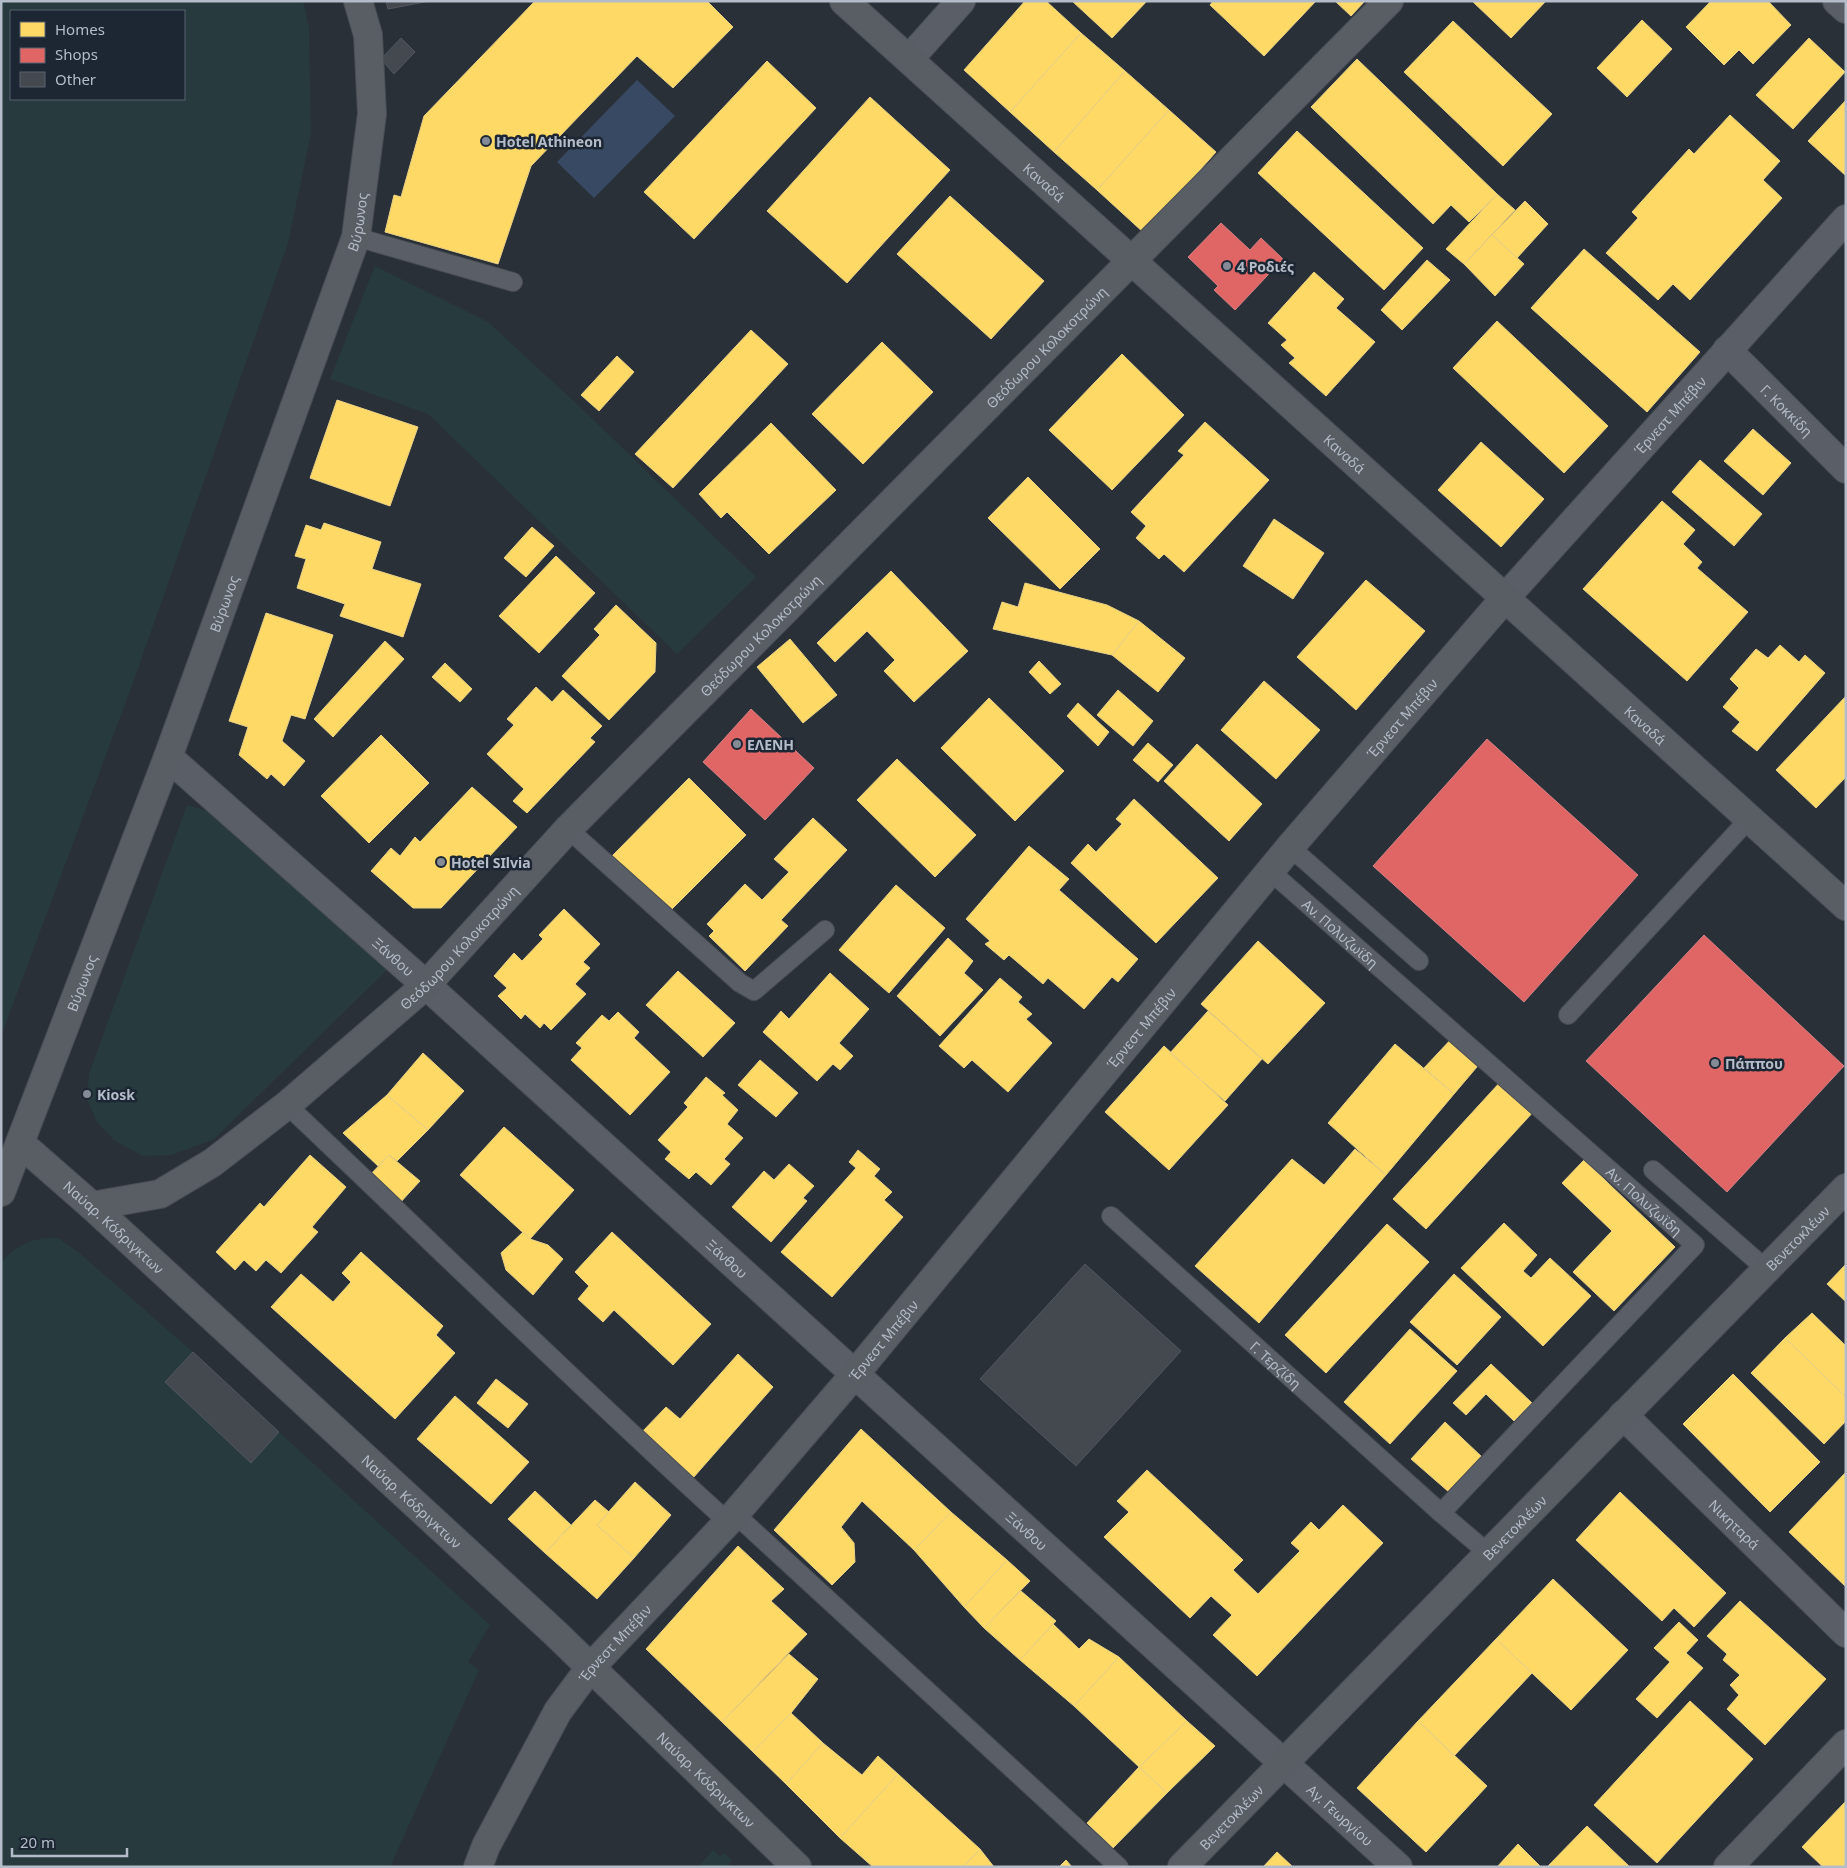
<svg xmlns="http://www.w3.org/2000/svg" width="1847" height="1868" viewBox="0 0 1847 1868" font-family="'Noto Sans',sans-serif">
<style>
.green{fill:#273a3e;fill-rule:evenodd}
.water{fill:#384963}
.homes{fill:#ffd966;stroke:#e8d084}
.shops{fill:#e06666;stroke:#d38084}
.building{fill:#444950;stroke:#52575f}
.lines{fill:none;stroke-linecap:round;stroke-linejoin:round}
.lane-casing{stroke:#484c53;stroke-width:20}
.street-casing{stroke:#484c53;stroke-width:30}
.secondary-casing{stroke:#484c53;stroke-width:30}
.lane{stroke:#5a5e66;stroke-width:18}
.street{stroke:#5a5e66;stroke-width:28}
.secondary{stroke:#595d64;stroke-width:28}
.poi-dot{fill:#848b96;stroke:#1d2633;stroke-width:2}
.labels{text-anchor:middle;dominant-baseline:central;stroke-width:5;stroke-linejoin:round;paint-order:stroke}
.poi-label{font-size:14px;font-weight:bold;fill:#b4bcc9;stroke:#1d2633;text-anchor:start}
.street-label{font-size:14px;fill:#b4bcc9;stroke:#1d2633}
</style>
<rect width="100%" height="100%" fill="#2a3038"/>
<path class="green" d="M 1,1 L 303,1 L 309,28 L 311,133 L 288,243 L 134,680 L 1,1036 ZM 184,11 L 184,99 L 11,99 L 11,11 Z
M 375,266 L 488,322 L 578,405 L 756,577 L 677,654 L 428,414 L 330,379 Z
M 187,805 L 225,816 L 387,970 L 214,1139 L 172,1155 L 142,1156 L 114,1140 L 97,1122 L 87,1099 L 89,1074 Z
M 58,1238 L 77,1251 L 193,1352 L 165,1382 L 279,1432 L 490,1625 L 468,1662 L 479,1670 L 390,1867 L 1,1867 L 1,1263 C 16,1245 34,1236 58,1238 Z
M 713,1850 L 720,1856 L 724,1853 L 732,1860 L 729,1864 L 732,1867 L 698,1867 Z"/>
<path class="water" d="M 637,80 L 675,116 L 594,198 L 557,162 Z"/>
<path class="homes" d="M 535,1 L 707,1 L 733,27 L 673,88 L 637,56 L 531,166 L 498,264 L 385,232 L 394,195 L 401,197 L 424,116 Z
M 1025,1 L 1046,1 L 1081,33 L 1010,112 L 964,70 Z
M 1072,1 L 1147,1 L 1112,38 Z
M 1213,1 L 1316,1 L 1264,56 L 1210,5 Z
M 1335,1 L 1365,1 L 1351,16 Z
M 1472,1 L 1546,1 L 1511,38 Z
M 1711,1 L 1768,1 L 1791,25 L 1753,64 L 1739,50 L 1724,65 L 1686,27 Z
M 1642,20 L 1672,49 L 1627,97 L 1597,68 Z
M 1453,21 L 1552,114 L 1503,166 L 1404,72 Z
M 1081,33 L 1125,71 L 1054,152 L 1010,112 Z
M 1809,38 L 1845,72 L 1793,129 L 1756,95 Z
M 1357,59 L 1497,194 L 1469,222 L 1451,205 L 1433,224 L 1311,107 Z
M 767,61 L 816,108 L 694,239 L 644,192 Z
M 1125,71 L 1169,110 L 1097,190 L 1054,152 Z
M 870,97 L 950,170 L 847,283 L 767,211 Z
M 1846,100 L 1846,176 L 1808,141 Z
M 1169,110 L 1216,152 L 1144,233 L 1097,190 Z
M 1730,115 L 1780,161 L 1763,180 L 1782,198 L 1690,300 L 1673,284 L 1658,300 L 1606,253 L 1638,218 L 1632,212 L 1689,149 L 1694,154 Z
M 1297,131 L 1423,248 L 1384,290 L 1258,173 Z
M 1497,194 L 1515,210 L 1464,264 L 1446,249 Z
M 950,196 L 1044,281 L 991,339 L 897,254 Z
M 1525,201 L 1548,224 L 1517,258 L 1492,235 Z
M 1492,235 L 1524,264 L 1495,296 L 1464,264 Z
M 1584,249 L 1700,352 L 1647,412 L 1531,308 Z
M 1427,260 L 1450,280 L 1402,330 L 1381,310 Z
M 1314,272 L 1344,299 L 1336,308 L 1375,342 L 1326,396 L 1289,363 L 1295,358 L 1281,345 L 1287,340 L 1268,323 Z
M 1497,321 L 1608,426 L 1564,473 L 1453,368 Z
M 751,330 L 788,364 L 673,488 L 635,454 Z
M 882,342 L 933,392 L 863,464 L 812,414 Z
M 1122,354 L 1184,415 L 1112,490 L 1049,430 Z
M 617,356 L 634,372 L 599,411 L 581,395 Z
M 337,400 L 418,427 L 390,506 L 310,478 Z
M 1205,422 L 1269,480 L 1184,572 L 1164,554 L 1159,559 L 1136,538 L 1146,526 L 1131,512 L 1184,455 L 1178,451 Z
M 771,423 L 836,490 L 769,554 L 727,512 L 721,518 L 699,494 Z
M 1753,429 L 1791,463 L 1763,495 L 1724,461 Z
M 1481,442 L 1544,499 L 1501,547 L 1438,490 Z
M 1700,460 L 1762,514 L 1734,546 L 1672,492 Z
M 1028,477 L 1100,549 L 1060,589 L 988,518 Z
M 1662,501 L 1695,530 L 1683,544 L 1702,562 L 1697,568 L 1748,612 L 1687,681 L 1583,589 Z
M 1274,519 L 1324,553 L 1293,599 L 1243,566 Z
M 324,523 L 381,542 L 372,569 L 421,584 L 403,637 L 340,616 L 345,604 L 297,588 L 306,559 L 295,556 L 306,525 L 321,530 Z
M 532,527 L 554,546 L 526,577 L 504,558 Z
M 556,556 L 595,593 L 539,653 L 499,616 Z
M 891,571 L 968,651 L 914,702 L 884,671 L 895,660 L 867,631 L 835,662 L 817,643 Z
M 1366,580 L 1425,631 L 1356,710 L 1297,657 Z
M 1025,583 L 1107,605 L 1139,621 L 1112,655 L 993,629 L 1002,602 L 1018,607 Z
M 616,605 L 656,643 L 655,672 L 609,720 L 562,676 L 600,635 L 594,629 Z
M 266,613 L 333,635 L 305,719 L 291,715 L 282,741 L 305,761 L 284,786 L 271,774 L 267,779 L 239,755 L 248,727 L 229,721 Z
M 1139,621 L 1185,658 L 1158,692 L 1112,655 Z
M 790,639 L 837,695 L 803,723 L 757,667 Z
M 385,641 L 404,659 L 333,737 L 314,719 Z
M 1780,645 L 1799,662 L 1805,655 L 1825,673 L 1757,751 L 1732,731 L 1740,722 L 1723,707 L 1739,688 L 1730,679 L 1756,649 L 1768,658 Z
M 1039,661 L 1061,684 L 1050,694 L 1029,672 Z
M 445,663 L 472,689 L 460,702 L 432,677 Z
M 1264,681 L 1320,730 L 1276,779 L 1221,730 Z
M 536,687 L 552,702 L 563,690 L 602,726 L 590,738 L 595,742 L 527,813 L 513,801 L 524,789 L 487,754 L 514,725 L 507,719 Z
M 1118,690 L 1153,721 L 1133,746 L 1097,715 Z
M 1846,696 L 1846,777 L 1816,808 L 1776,770 Z
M 989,698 L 1064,771 L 1015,821 L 941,748 Z
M 1078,703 L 1109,732 L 1098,746 L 1067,716 Z
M 381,735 L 429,783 L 369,843 L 321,796 Z
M 1148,743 L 1173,765 L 1158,782 L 1133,760 Z
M 1197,744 L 1262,804 L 1229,841 L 1164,781 Z
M 897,759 L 976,835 L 935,877 L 857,800 Z
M 689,778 L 746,835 L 668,913 L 612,856 Z
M 472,787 L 517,827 L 441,908 L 413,908 L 371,871 L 391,848 L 400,856 L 415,837 L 420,842 Z
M 1134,799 L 1218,878 L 1156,943 L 1071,863 L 1088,844 L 1096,852 L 1122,824 L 1116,819 Z
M 813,818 L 847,850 L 781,920 L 788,926 L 745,971 L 709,936 L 714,931 L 707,924 L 745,884 L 762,900 L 789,872 L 774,859 Z
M 1029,846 L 1069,879 L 1059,890 L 1138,959 L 1118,982 L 1112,977 L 1084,1009 L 1048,978 L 1043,984 L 1009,955 L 1004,960 L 985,944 L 990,941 L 966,919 Z
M 896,885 L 945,928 L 889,993 L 839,950 Z
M 564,909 L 600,944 L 583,962 L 590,968 L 575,984 L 586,994 L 551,1030 L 544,1023 L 540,1028 L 525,1014 L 521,1019 L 498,996 L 507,988 L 494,976 L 514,953 L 522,961 L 543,939 L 539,935 Z
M 948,938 L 973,961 L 964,973 L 983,990 L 940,1036 L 897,996 Z
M 1258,941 L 1325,1003 L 1268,1064 L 1201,1004 Z
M 678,971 L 735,1023 L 703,1057 L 646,1005 Z
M 830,973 L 869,1009 L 839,1043 L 853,1056 L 840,1070 L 833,1064 L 817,1081 L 763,1032 L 781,1011 L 789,1019 Z
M 1000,978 L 1022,997 L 1018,1002 L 1032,1014 L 1026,1019 L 1052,1043 L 1008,1092 L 972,1060 L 964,1068 L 939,1046 Z
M 1208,1011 L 1262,1059 L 1225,1101 L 1170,1053 Z
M 618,1012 L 639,1032 L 634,1038 L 670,1072 L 630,1115 L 571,1060 L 582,1048 L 576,1043 L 602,1015 L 609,1021 Z
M 1454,1036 L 1482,1061 L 1454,1094 L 1424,1068 Z
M 1395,1044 L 1454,1094 L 1386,1175 L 1328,1123 Z
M 1164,1046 L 1228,1105 L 1169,1170 L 1105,1112 Z
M 423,1053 L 464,1091 L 428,1130 L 387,1095 Z
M 760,1060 L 798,1093 L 776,1117 L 738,1085 Z
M 706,1077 L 725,1093 L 722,1095 L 738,1110 L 727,1124 L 743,1138 L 724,1159 L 730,1164 L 711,1185 L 696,1172 L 689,1179 L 665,1159 L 671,1152 L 658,1140 L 688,1107 L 684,1103 Z
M 1502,1080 L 1535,1110 L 1426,1229 L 1393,1199 Z
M 387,1095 L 428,1130 L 397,1161 L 389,1155 L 378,1166 L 343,1133 Z
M 504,1127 L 574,1190 L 530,1239 L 460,1175 Z
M 1355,1149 L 1386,1175 L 1259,1323 L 1195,1266 L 1292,1159 L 1324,1185 Z
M 858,1150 L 880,1169 L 874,1176 L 892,1192 L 884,1200 L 903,1217 L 832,1297 L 781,1252 L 856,1168 L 849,1162 Z
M 310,1155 L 346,1187 L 312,1227 L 318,1232 L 281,1273 L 266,1260 L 256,1271 L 244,1260 L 235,1270 L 216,1252 L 260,1203 L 264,1207 Z
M 389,1155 L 420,1181 L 399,1204 L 370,1175 Z
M 1584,1160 L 1675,1247 L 1614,1311 L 1573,1272 L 1612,1231 L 1562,1183 Z
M 789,1164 L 814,1186 L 803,1198 L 807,1201 L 771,1242 L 732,1207 L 764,1171 L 774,1180 Z
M 1504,1223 L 1537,1255 L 1523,1271 L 1531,1278 L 1550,1258 L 1591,1296 L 1543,1346 L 1461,1268 Z
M 1387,1224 L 1429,1262 L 1326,1373 L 1285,1335 Z
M 523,1232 L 530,1239 L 548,1245 L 563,1259 L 533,1295 L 506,1270 L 501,1253 Z
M 612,1232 L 711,1324 L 673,1365 L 614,1310 L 603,1322 L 578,1299 L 589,1286 L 575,1272 Z
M 361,1252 L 443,1326 L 436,1335 L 455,1353 L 395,1419 L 271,1307 L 301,1274 L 333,1302 L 351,1282 L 342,1273 Z
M 1846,1264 L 1846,1302 L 1827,1284 Z
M 1454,1274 L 1501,1317 L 1457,1365 L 1410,1322 Z
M 1812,1313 L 1846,1346 L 1846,1397 L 1785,1338 Z
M 1410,1329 L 1457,1371 L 1390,1444 L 1344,1402 Z
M 1785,1338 L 1846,1397 L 1846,1421 L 1824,1444 L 1751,1373 Z
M 738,1354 L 773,1387 L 693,1478 L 641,1433 L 666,1407 L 680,1419 Z
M 1491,1364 L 1532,1403 L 1514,1421 L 1486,1394 L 1466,1415 L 1453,1403 Z
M 1733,1374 L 1820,1462 L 1770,1512 L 1683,1424 Z
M 496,1379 L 528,1404 L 508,1428 L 477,1403 Z
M 455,1396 L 529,1462 L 491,1504 L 417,1439 Z
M 1445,1422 L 1482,1457 L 1450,1493 L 1411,1459 Z
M 861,1429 L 951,1512 L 914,1550 L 862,1501 L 841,1527 L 854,1543 L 855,1562 L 832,1585 L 774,1530 Z
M 1147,1470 L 1243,1560 L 1233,1570 L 1258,1594 L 1300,1551 L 1291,1543 L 1311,1522 L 1319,1530 L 1343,1505 L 1383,1543 L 1257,1676 L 1213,1635 L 1232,1615 L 1211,1596 L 1190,1618 L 1104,1537 L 1129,1512 L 1117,1501 Z
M 1846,1472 L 1846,1587 L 1789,1532 Z
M 635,1482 L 671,1515 L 634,1558 L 597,1525 Z
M 535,1491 L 571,1525 L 545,1553 L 508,1519 Z
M 1620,1492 L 1726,1593 L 1694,1627 L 1674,1608 L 1662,1621 L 1576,1540 Z
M 595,1500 L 609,1512 L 597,1525 L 634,1558 L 597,1599 L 545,1553 Z
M 951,1512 L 1007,1560 L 964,1607 L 914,1550 Z
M 738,1546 L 784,1589 L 771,1601 L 807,1634 L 722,1722 L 646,1649 Z
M 1007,1560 L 1030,1581 L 984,1628 L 964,1607 Z
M 1553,1579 L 1628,1650 L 1571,1710 L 1496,1639 Z
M 1021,1591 L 1056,1621 L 1020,1660 L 984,1628 Z
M 1740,1601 L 1826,1679 L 1765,1745 L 1727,1709 L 1739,1695 L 1730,1685 L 1740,1675 L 1723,1660 L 1727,1654 L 1707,1636 Z
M 1679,1622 L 1698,1640 L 1686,1653 L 1703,1668 L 1657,1718 L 1636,1699 L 1670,1662 L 1654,1648 Z
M 1053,1624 L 1079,1649 L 1089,1639 L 1119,1657 L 1074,1706 L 1020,1660 Z
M 1496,1639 L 1532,1673 L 1454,1756 L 1418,1721 Z
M 789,1654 L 818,1679 L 791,1713 L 753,1752 L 722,1722 Z
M 1119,1657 L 1187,1721 L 1139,1767 L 1074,1706 Z
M 1690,1701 L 1753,1759 L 1657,1863 L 1594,1805 Z
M 791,1713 L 823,1743 L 786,1784 L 753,1752 Z
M 1187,1721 L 1215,1746 L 1167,1793 L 1139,1767 Z
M 1418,1721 L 1487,1786 L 1426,1852 L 1357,1788 Z
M 823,1743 L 862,1775 L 878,1756 L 898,1774 L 840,1838 L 786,1784 Z
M 1139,1767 L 1167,1793 L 1113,1848 L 1087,1823 Z
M 898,1774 L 980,1849 L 963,1867 L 873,1867 L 840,1838 Z
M 1846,1801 L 1846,1867 L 1823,1867 L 1802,1847 Z
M 1587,1826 L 1630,1867 L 1547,1867 Z
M 1518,1844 L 1541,1867 L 1497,1867 Z
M 980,1849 L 994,1867 L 963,1867 Z
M 1277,1852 L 1293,1867 L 1263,1867 Z
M 1066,1860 L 1072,1867 L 1059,1867 Z"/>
<path class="shops" d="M 1221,223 L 1250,250 L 1261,238 L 1283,259 L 1235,310 L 1214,290 L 1218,286 L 1188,257 Z
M 751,709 L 814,768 L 765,820 L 703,762 Z
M 1487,739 L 1638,875 L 1524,1002 L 1373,866 Z
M 1704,935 L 1844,1066 L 1727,1192 L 1586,1061 Z"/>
<path class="building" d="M 386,1 L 430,1 L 388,9 Z
M 401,38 L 415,52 L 394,74 L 381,59 Z
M 1085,1264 L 1181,1351 L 1076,1466 L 980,1379 Z
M 193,1352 L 279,1432 L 251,1463 L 165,1382 Z"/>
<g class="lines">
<defs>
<g id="lane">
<path d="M 356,237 L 513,282"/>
<path d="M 568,829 L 740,983 L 754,991 L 825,930"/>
<path d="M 1290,847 L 1419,961"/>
<path id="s1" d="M 1270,871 L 1695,1245 L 1441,1513 L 1488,1553"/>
<path d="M 1568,1015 L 1749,819"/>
<path d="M 287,1105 C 434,1244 578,1386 728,1522"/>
<path d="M 1653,1170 L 1766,1269"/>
<path id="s2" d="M 1111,1216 L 1441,1513"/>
<path d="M 735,1514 L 1119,1867"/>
</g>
<g id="street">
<path d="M 1837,1 L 1846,9"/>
<path d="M 909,59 L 961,1"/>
<path id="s3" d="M 1727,350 L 1846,469"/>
<path id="s4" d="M 1505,598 L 1846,219"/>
<path id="s5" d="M 168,757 L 426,985 L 1398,1867"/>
<path id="s6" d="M 1623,1415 L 1846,1633"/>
</g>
<g id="secondary">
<path id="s7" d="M 844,1 L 1846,906"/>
<path id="s8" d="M 20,1143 L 92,1206 L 554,1632 L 797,1867"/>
<path id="s9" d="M 1,1192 L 168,757 L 356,237 L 372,114 L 368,35 L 358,1"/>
<path id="s10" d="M 92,1206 L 160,1194 L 212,1163 L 287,1105 L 426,985 L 568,829 L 1389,1"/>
<path id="s11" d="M 478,1867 L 486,1846 L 558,1711 L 590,1668 L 728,1522 L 854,1375 L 1290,847 L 1505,598"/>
<path id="s12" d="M 1182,1867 L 1846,1188"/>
<path d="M 1728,1867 L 1846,1744"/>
</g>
</defs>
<use href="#lane" class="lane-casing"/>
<use href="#street" class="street-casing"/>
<use href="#secondary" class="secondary-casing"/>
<use href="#lane" class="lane"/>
<use href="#street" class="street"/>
<use href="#secondary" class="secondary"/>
</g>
<g class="poi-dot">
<circle cx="486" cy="141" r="5"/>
<circle cx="1227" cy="266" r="5"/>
<circle cx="737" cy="744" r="5"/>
<circle cx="441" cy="862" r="5"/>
<circle cx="1715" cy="1063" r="5"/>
<circle cx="87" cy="1094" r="5"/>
</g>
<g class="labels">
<g class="poi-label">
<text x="496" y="141">Hotel Athineon</text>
<text x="1237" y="266">4 Ροδιές</text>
<text x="747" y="744">ΕΛΕΝΗ</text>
<text x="451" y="862">Hotel SIlvia</text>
<text x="1725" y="1063">Πάππου</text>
<text x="97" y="1094">Kiosk</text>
</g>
<g class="street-label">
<text stroke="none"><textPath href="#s7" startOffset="270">Καναδά</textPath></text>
<text stroke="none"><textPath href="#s9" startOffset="1034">Βύρωνος</textPath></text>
<text stroke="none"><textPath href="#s10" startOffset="1298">Θεόδωρου Κολοκοτρώνη</textPath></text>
<text stroke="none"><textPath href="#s3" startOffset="85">Γ. Κοκκίδη</textPath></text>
<text stroke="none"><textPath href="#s4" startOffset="246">Έρνεστ Μπέβιν</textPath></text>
<text stroke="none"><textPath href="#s7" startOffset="675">Καναδά</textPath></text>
<text stroke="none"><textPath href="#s9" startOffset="629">Βύρωνος</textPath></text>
<text stroke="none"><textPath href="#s10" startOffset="892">Θεόδωρου Κολοκοτρώνη</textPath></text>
<text stroke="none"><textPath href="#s11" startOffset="1479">Έρνεστ Μπέβιν</textPath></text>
<text stroke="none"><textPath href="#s7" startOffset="1080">Καναδά</textPath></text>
<text stroke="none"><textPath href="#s1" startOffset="94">Αν. Πολυζωϊδη</textPath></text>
<text stroke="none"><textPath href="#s10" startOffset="458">Θεόδωρου Κολοκοτρώνη</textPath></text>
<text stroke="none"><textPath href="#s5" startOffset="301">Ξάνθου</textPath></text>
<text stroke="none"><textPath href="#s9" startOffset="224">Βύρωνος</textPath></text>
<text stroke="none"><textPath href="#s11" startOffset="1074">Έρνεστ Μπέβιν</textPath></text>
<text stroke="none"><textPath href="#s1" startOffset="499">Αν. Πολυζωϊδη</textPath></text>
<text stroke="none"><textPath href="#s8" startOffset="126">Ναύαρ. Κόδριγκτων</textPath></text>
<text stroke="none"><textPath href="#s12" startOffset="880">Βενετοκλέων</textPath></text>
<text stroke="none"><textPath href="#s5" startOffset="751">Ξάνθου</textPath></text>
<text stroke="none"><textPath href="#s11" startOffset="669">Έρνεστ Μπέβιν</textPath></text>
<text stroke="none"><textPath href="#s2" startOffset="222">Γ. Τερζίδη</textPath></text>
<text stroke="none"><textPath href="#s8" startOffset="531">Ναύαρ. Κόδριγκτων</textPath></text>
<text stroke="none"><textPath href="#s6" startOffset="156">Νικηταρά</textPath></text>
<text stroke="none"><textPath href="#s12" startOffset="475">Βενετοκλέων</textPath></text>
<text stroke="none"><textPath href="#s5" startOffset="1156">Ξάνθου</textPath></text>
<text stroke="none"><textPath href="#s11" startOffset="264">Έρνεστ Μπέβιν</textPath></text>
<text stroke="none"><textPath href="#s8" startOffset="936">Ναύαρ. Κόδριγκτων</textPath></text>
<text stroke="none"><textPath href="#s5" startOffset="1579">Αγ. Γεωργίου</textPath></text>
<text stroke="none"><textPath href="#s12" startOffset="70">Βενετοκλέων</textPath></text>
</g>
</g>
<rect width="1847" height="1868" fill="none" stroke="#b4bcc9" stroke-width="5"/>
<rect x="10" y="10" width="175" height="90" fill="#1d2633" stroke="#59626f"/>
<rect x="20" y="22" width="25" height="15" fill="#ffd966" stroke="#59626f"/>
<text x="55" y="35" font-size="15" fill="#b4bcc9">Homes</text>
<rect x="20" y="48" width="25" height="15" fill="#e06666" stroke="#59626f"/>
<text x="55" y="60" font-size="15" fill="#b4bcc9">Shops</text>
<rect x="20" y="72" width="25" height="15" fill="#444950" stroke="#59626f"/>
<text x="55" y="85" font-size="15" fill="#b4bcc9">Other</text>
<path d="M12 1848v8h115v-8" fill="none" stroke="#b4bcc9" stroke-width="2.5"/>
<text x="20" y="1848" font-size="15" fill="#b4bcc9" stroke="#1d2633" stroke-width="4" paint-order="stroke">20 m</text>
</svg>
